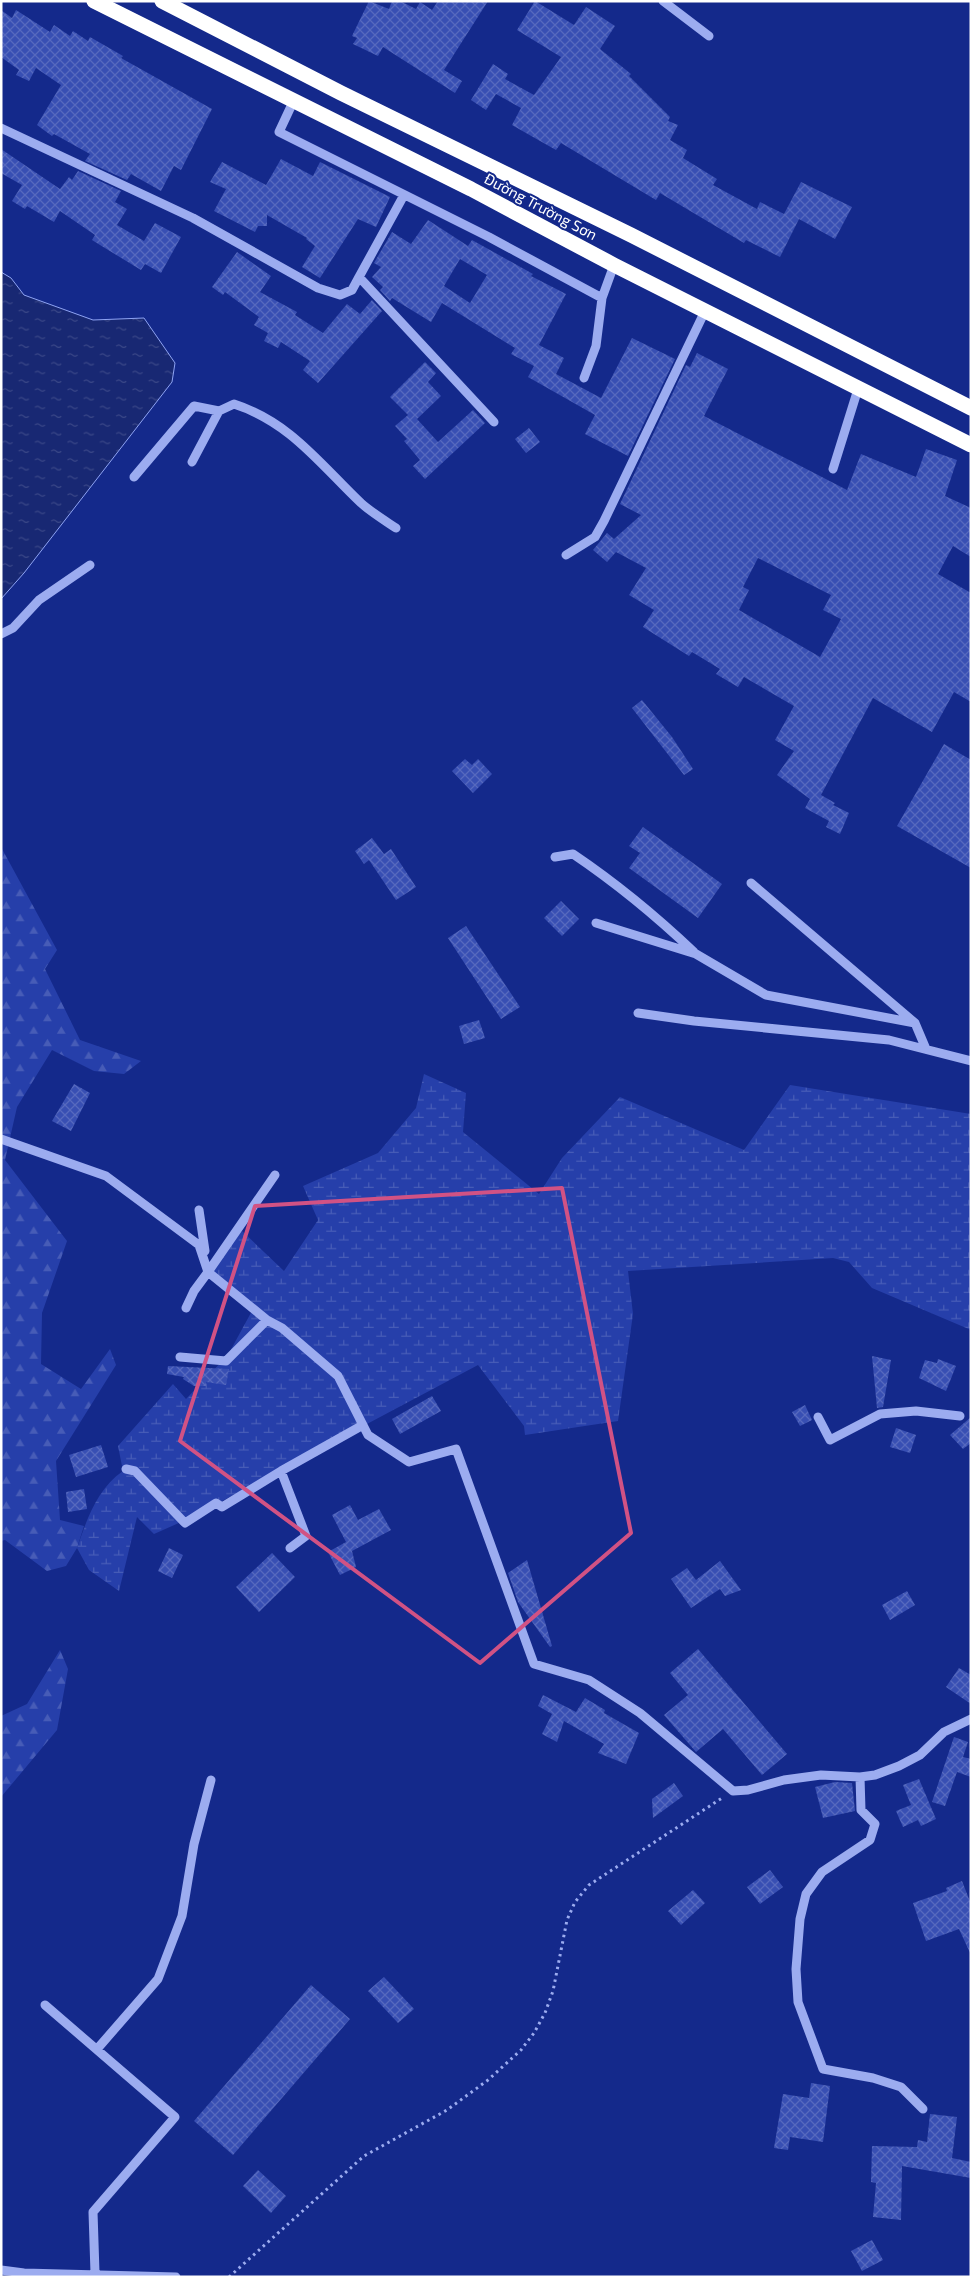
<svg xmlns="http://www.w3.org/2000/svg" width="972" height="2278" viewBox="0 0 972 2278" font-family="'Exo 2',sans-serif">
<style>
.forest{fill:url(#forest-firs)}
.wetland{fill:url(#wetland-marsh)}
.water{fill:url(#water-ripples);stroke:#8ea3f3}
.building{fill:url(#building-cross-hatch);fill-rule:evenodd}
.lines{fill:none;stroke-linecap:round;stroke-linejoin:round}
.path{stroke:#9cacf0;stroke-width:3;stroke-dasharray:2.5 4;stroke-linecap:butt}
.minor{stroke:#9cacf0;stroke-width:9}
.highway{stroke:#fff;stroke-width:15}
.marked{fill:none;stroke:#d15284;stroke-width:4;stroke-linejoin:round}
.labels{text-anchor:middle;dominant-baseline:central;stroke-width:4;stroke-linejoin:round;paint-order:stroke}
.street-label{font-size:15px;fill:#fff;stroke:#14298b}
</style>
<defs>
<pattern id="forest-firs" width="22" height="20" patternUnits="userSpaceOnUse" patternTransform="scale(1.25)"><rect width="22" height="20" fill="#263faa"/><path d="M5 1l3.5 6h-7zM16 11l3.5 6h-7z" fill="#475cb7"/></pattern>
<pattern id="wetland-marsh" width="20" height="14" patternUnits="userSpaceOnUse" patternTransform="scale(1.25)"><rect width="20" height="14" fill="#263faa"/><path d="M1 5h8M5 5V1M11 12h8M15 12V8" fill="none" stroke="#475cb7"/></pattern>
<pattern id="water-ripples" width="26" height="14" patternUnits="userSpaceOnUse" patternTransform="scale(1.25)"><rect width="26" height="14" fill="#182873"/><path d="M2 4q2-2 4 0t4 0M15 11q2-2 4 0t4 0" fill="none" stroke="#3b4888"/></pattern>
<pattern id="building-cross-hatch" width="8" height="8" patternUnits="userSpaceOnUse" patternTransform="scale(1.25)"><rect width="8" height="8" fill="#384fb3"/><path d="M0 0l8 8M0 8l8-8" fill="none" stroke="#5669be"/></pattern>
</defs>
<rect width="100%" height="100%" fill="#14298b"/>
<path class="forest" d="M 1,847 L 57,950 L 45,969 L 80,1040 L 141,1061 L 124,1074 L 94,1071 L 52,1050 L 17,1107 L 5,1160 L 67,1241 L 42,1313 L 41,1364 L 81,1389 L 110,1349 L 116,1365 L 56,1461 L 60,1520 L 84,1526 L 77,1548 L 66,1566 L 47,1571 L 5,1540 L 1,1541 Z
M 60,1650 L 68,1669 L 57,1730 L 1,1797 L 1,1716 L 27,1704 Z"/>
<path class="wetland" d="M 424,1074 L 466,1093 L 463,1132 L 539,1194 L 562,1158 L 620,1097 L 744,1150 L 790,1085 L 971,1114 L 971,1330 L 872,1288 L 849,1262 L 833,1258 L 628,1271 L 633,1314 L 618,1421 L 525,1435 L 524,1426 L 478,1365 L 190,1518 L 154,1534 L 137,1517 L 119,1591 L 89,1570 L 77,1548 C 87,1519 97,1489 123,1471 L 118,1446 L 173,1384 L 186,1399 L 228,1355 L 253,1309 L 208,1271 L 242,1231 L 284,1271 L 318,1220 L 303,1186 L 378,1153 L 416,1108 Z"/>
<path class="water" d="M 1,272 L 11,278 L 24,295 L 93,320 L 144,318 L 175,363 L 172,382 L 24,573 L 1,599 Z"/>
<path class="building" d="M 369,1 L 389,9 L 392,1 L 400,1 L 416,9 L 420,2 L 432,10 L 438,1 L 488,1 L 444,70 L 462,81 L 455,93 L 383,47 L 378,56 L 353,44 L 357,38 L 352,36 Z
M 535,1 L 574,25 L 586,7 L 615,26 L 600,49 L 631,74 L 629,76 L 670,117 L 668,121 L 678,125 L 670,140 L 687,150 L 683,158 L 717,179 L 713,185 L 757,209 L 760,202 L 784,214 L 801,182 L 852,207 L 835,239 L 799,219 L 780,257 L 746,240 L 744,243 L 660,193 L 656,200 L 561,143 L 556,150 L 533,137 L 512,125 L 521,108 L 496,94 L 486,110 L 471,100 L 493,64 L 508,74 L 505,79 L 534,95 L 561,57 L 517,30 Z
M 1,10 L 12,18 L 16,10 L 50,32 L 54,25 L 70,36 L 73,31 L 88,41 L 90,37 L 123,56 L 121,58 L 212,109 L 181,170 L 174,166 L 161,191 L 131,174 L 127,180 L 85,161 L 90,154 L 54,134 L 52,136 L 37,125 L 61,85 L 36,68 L 29,81 L 16,75 L 19,70 L 1,57 Z
M 1,149 L 60,189 L 69,177 L 72,180 L 78,171 L 121,191 L 115,202 L 127,209 L 117,225 L 144,241 L 155,223 L 181,237 L 161,273 L 145,264 L 141,270 L 100,245 L 92,240 L 95,235 L 60,211 L 54,222 L 27,206 L 25,209 L 12,201 L 22,185 L 1,173 Z
M 281,159 L 313,176 L 320,162 L 390,197 L 376,227 L 358,219 L 320,278 L 302,267 L 315,246 L 306,239 L 307,238 L 267,215 L 267,226 L 258,226 L 255,232 L 214,211 L 226,189 L 210,182 L 222,162 L 266,185 Z
M 428,220 L 468,246 L 472,240 L 533,274 L 531,276 L 566,294 L 539,345 L 564,358 L 556,374 L 601,398 L 632,338 L 675,359 L 628,456 L 585,434 L 595,415 L 528,377 L 534,366 L 511,354 L 515,348 L 442,303 L 431,322 L 392,298 L 390,301 L 380,290 L 383,287 L 372,277 L 381,267 L 374,263 L 392,232 L 411,244 ZM 460,259 L 487,275 L 470,303 L 444,286 Z
M 237,252 L 271,276 L 260,292 L 297,312 L 295,315 L 323,333 L 347,304 L 360,314 L 372,300 L 382,311 L 318,383 L 303,370 L 310,361 L 281,342 L 278,348 L 264,341 L 268,333 L 254,325 L 259,317 L 225,292 L 223,295 L 212,287 Z
M 697,353 L 728,369 L 704,416 L 847,490 L 861,454 L 916,477 L 926,449 L 957,460 L 945,496 L 971,508 L 971,557 L 953,546 L 938,574 L 971,593 L 971,702 L 954,692 L 932,732 L 873,698 L 821,795 L 835,803 L 833,805 L 849,813 L 840,834 L 826,827 L 829,821 L 805,808 L 810,799 L 777,775 L 794,751 L 775,740 L 794,706 L 744,677 L 738,687 L 716,674 L 720,669 L 692,652 L 689,656 L 643,627 L 654,610 L 629,595 L 646,568 L 616,552 L 607,562 L 593,550 L 607,533 L 614,539 L 641,515 L 620,504 L 686,365 L 690,367 ZM 758,558 L 831,595 L 823,610 L 841,619 L 820,657 L 739,610 L 749,590 L 743,587 Z
M 425,362 L 436,373 L 428,382 L 441,396 L 417,419 L 438,442 L 473,410 L 485,423 L 425,479 L 413,466 L 420,460 L 404,441 L 407,439 L 395,426 L 408,415 L 390,397 Z
M 529,428 L 540,442 L 526,453 L 515,439 Z
M 642,700 L 672,737 L 693,769 L 684,775 L 632,708 Z
M 944,744 L 971,760 L 971,868 L 897,826 Z
M 465,759 L 472,765 L 478,759 L 492,774 L 473,793 L 452,771 Z
M 643,827 L 722,884 L 698,918 L 629,868 L 640,853 L 629,846 Z
M 372,838 L 384,854 L 391,849 L 416,887 L 396,900 L 369,860 L 364,864 L 355,851 Z
M 561,901 L 579,919 L 562,936 L 544,918 Z
M 466,926 L 520,1007 L 501,1019 L 448,938 Z
M 479,1020 L 485,1038 L 464,1044 L 459,1026 Z
M 74,1084 L 90,1093 L 71,1131 L 52,1121 Z
M 872,1356 L 891,1360 L 883,1407 L 877,1408 Z
M 938,1359 L 956,1366 L 946,1391 L 919,1378 L 925,1360 L 937,1363 Z
M 168,1366 L 229,1369 L 226,1385 L 206,1382 L 206,1386 L 194,1386 L 183,1379 L 184,1377 L 167,1374 Z
M 432,1396 L 441,1411 L 400,1434 L 392,1419 Z
M 805,1405 L 812,1420 L 800,1426 L 792,1412 Z
M 971,1417 L 971,1443 L 963,1449 L 950,1435 Z
M 896,1428 L 916,1435 L 910,1453 L 890,1447 Z
M 101,1445 L 108,1467 L 76,1477 L 69,1455 Z
M 84,1489 L 87,1509 L 68,1512 L 66,1492 Z
M 350,1505 L 358,1520 L 379,1509 L 391,1530 L 352,1551 L 356,1567 L 340,1575 L 328,1552 L 346,1542 L 332,1515 Z
M 169,1548 L 183,1555 L 172,1578 L 158,1571 Z
M 272,1553 L 295,1577 L 259,1612 L 236,1587 Z
M 527,1560 L 552,1646 L 550,1647 L 518,1602 L 508,1573 Z
M 720,1561 L 741,1590 L 725,1596 L 720,1589 L 691,1608 L 671,1579 L 687,1568 L 696,1580 Z
M 907,1591 L 915,1605 L 890,1620 L 882,1605 Z
M 698,1649 L 787,1754 L 762,1775 L 723,1729 L 696,1752 L 664,1715 L 688,1695 L 670,1673 Z
M 959,1668 L 971,1675 L 971,1704 L 946,1687 Z
M 543,1695 L 576,1712 L 585,1698 L 605,1710 L 604,1713 L 639,1733 L 626,1764 L 598,1753 L 604,1744 L 564,1721 L 557,1742 L 542,1734 L 552,1714 L 538,1706 Z
M 954,1737 L 968,1742 L 963,1757 L 971,1759 L 971,1777 L 957,1772 L 945,1806 L 932,1802 Z
M 919,1779 L 936,1819 L 921,1826 L 918,1820 L 903,1827 L 896,1811 L 911,1805 L 903,1785 Z
M 835,1782 L 852,1783 L 855,1811 L 823,1818 L 815,1787 Z
M 674,1783 L 683,1796 L 653,1818 L 652,1799 Z
M 770,1870 L 783,1887 L 760,1904 L 747,1887 Z
M 962,1881 L 971,1904 L 971,1955 L 959,1929 L 926,1941 L 913,1903 L 947,1891 L 946,1888 Z
M 693,1890 L 705,1903 L 681,1925 L 668,1911 Z
M 384,1977 L 414,2009 L 398,2023 L 368,1991 Z
M 311,1985 L 350,2019 L 233,2155 L 194,2121 Z
M 811,2083 L 830,2086 L 823,2142 L 790,2137 L 788,2150 L 774,2148 L 783,2094 L 809,2098 Z
M 930,2114 L 957,2117 L 952,2158 L 971,2162 L 971,2178 L 902,2166 L 901,2220 L 873,2217 L 876,2183 L 871,2182 L 872,2146 L 917,2147 L 918,2140 L 927,2142 Z
M 258,2170 L 286,2196 L 271,2213 L 243,2186 Z
M 872,2240 L 883,2260 L 862,2271 L 851,2251 Z"/>
<g class="lines">
<path class="path" d="M 229,2277 L 364,2156 L 447,2110 L 488,2080 L 521,2050 L 534,2033 L 545,2013 L 553,1991 L 567,1920 L 575,1902 L 589,1885 L 722,1798"/>
<path class="minor" d="M 663,1 L 709,36
M 294,100 L 279,132 L 489,237 L 602,298 L 614,265
M 1,128 L 193,218 L 318,288 L 340,295 L 352,290 L 359,277 L 494,422
M 359,277 L 404,195
M 584,378 L 596,346 L 602,298
M 192,462 L 219,411 L 234,404 C 290,422 320,464 361,503 C 371,512 384,520 396,528
M 833,469 L 858,389
M 134,477 L 194,406 L 219,411
M 566,555 L 595,537 L 604,521 L 705,311
M 1,634 L 13,628 L 39,600 L 90,565
M 555,857 L 573,854 C 616,883 656,916 694,952
M 751,883 L 915,1023
M 596,923 L 696,954 L 766,995 L 915,1023 L 926,1049
M 638,1013 L 694,1021 L 889,1040 L 971,1061
M 1,1139 L 106,1176 L 199,1245 L 208,1272 L 267,1320 L 282,1328 L 338,1376 L 368,1435 L 409,1462 L 456,1449 L 534,1664 L 589,1680 L 640,1713 L 733,1791 L 748,1790 L 784,1780 L 821,1775 L 860,1777 L 875,1775 L 899,1766 L 920,1755 L 944,1732 L 971,1719
M 199,1210 L 205,1251
M 207,1269 L 208,1272 L 275,1175
M 186,1308 L 194,1291 L 208,1272
M 180,1357 L 226,1361 L 267,1320
M 818,1417 L 830,1440 L 880,1414 L 916,1411 L 960,1416
M 126,1469 L 135,1471 L 185,1523 L 216,1503 L 222,1507 L 281,1471 L 363,1425
M 281,1471 L 306,1536 L 290,1548
M 860,1777 L 861,1810 L 875,1824 L 870,1840 L 822,1872 L 806,1894 L 800,1919 L 796,1969 L 798,2002 L 823,2069 L 873,2078 L 901,2087 L 923,2109
M 45,2005 L 175,2117 L 93,2212 L 95,2273
M 98,2048 L 158,1979 L 182,1916 L 194,1844 L 211,1780
M 1,2270 L 24,2273 L 176,2277"/>
<path class="highway" d="M 94,1 L 471,189 L 614,265 L 971,445
M 162,1 L 341,93 L 631,235 L 971,408"/>
</g>
<path class="marked" d="M 562,1188 L 631,1533 L 480,1663 L 180,1441 L 255,1206 Z"/>
<g class="labels">
<g class="street-label">
<text transform="translate(541 206) rotate(28)">Đường Trường Sơn</text>
</g>
</g>
<rect width="972" height="2278" fill="none" stroke="#ffffff" stroke-width="5"/>
</svg>
